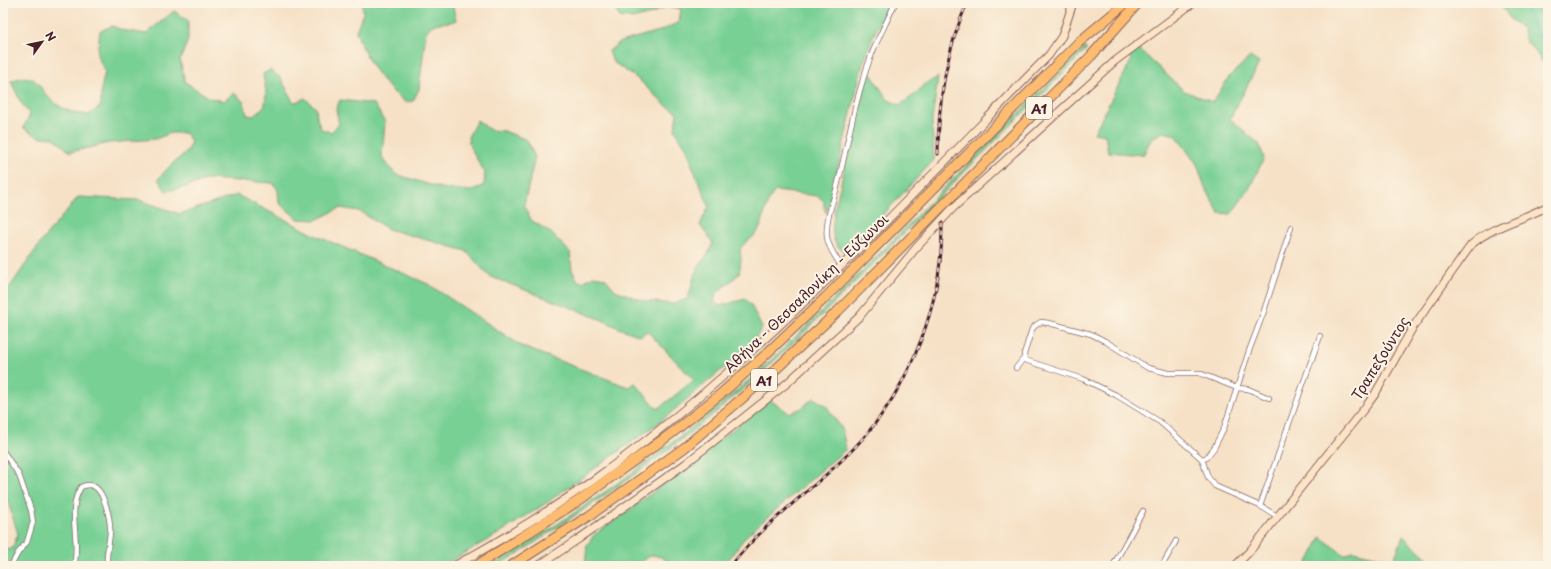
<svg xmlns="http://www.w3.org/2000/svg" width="1551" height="569" viewBox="0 0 1551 569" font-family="'Playpen Sans',sans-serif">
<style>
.green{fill:#79d095;stroke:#627860}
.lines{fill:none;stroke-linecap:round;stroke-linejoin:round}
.stream{stroke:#4fb4ce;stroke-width:1.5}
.street-casing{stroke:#866361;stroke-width:6}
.secondary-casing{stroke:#866361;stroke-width:9}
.highway-casing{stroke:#866361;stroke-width:11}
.street{stroke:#fff;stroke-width:4.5}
.secondary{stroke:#fee4c6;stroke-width:7}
.highway{stroke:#fdbc70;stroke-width:9}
.rail-casing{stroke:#4a1f2b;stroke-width:3}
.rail{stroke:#fcf5e5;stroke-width:1.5;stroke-dasharray:4.5;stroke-linecap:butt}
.labels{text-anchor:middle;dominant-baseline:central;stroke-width:4;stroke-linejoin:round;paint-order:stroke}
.shield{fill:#fcf5e5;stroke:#7f5f63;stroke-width:1}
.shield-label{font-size:13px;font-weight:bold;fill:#4a1f2b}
.street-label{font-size:14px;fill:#4a1f2b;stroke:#fcf5e5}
</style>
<rect width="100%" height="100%" fill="#fcf5e5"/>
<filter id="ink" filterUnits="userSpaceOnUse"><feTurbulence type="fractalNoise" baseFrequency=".025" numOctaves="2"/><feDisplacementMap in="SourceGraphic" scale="8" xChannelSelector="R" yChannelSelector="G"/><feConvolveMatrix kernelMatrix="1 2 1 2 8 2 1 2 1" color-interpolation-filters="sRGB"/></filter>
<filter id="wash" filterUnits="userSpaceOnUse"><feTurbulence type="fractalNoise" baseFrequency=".012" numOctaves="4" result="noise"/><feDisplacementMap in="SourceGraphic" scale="16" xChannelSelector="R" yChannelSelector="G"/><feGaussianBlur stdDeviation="0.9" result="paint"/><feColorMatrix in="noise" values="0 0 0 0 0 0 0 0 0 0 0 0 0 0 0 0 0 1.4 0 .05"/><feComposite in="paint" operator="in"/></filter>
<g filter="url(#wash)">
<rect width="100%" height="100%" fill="#f6e1c6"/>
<path class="green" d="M 362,3 L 452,3 L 456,20 C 443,26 436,18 426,32 L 419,89 L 413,101 L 405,102 C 379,81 367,61 356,31 L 363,13 Z
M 610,3 L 891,3 L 874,34 L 862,67 L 830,201 L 826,213 L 824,207 L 824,201 L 818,196 L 776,191 C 764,200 766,219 758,231 C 753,239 745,241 740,249 L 741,260 L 739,274 L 716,294 L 714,302 L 720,306 L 745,299 L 751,305 L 762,328 L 754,340 L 738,356 L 660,422 L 545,504 L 498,534 L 442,566 L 3,566 L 3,547 L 4,550 L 12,549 L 18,534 L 3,486 L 3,297 L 41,242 L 78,197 L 139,200 L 180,214 L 237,195 L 315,235 L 428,284 L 523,347 L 628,387 L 635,383 L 658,409 L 694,380 L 647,331 L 641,336 L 621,329 L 600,319 L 489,276 L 466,251 L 388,229 L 359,211 L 340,208 L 316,220 L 298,219 L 279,203 L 278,190 L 273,183 L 207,179 L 186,187 L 166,191 L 158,179 L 173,163 L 187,152 L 191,141 L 185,133 L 171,133 L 155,139 L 109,143 L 70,152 L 54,138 L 39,137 L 23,128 L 30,115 L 20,101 L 11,81 C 41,69 37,91 55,103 C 65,111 77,114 89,115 L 101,106 L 101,90 L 105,72 L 97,55 L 100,31 L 112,26 L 122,30 L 146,34 L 174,11 L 188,20 L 188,40 L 180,60 L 185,82 L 210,98 L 224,101 L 234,93 L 244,102 L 247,115 L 254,116 L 265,105 L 266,92 L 263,74 L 270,70 L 281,78 L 293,102 L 299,101 L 305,98 L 316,108 L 317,119 L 321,129 L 331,132 L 339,124 L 336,109 L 340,100 L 374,104 L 385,122 L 382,157 L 395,174 L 440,188 L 472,191 L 484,185 L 485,173 L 470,147 L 468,137 L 477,120 L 490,130 L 504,131 L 527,140 L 535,157 L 524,205 L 531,220 L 551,233 L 570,252 L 572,270 L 578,281 L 583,282 L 593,276 L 605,278 L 615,290 L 644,301 L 675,304 L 688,298 L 697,268 L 708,254 L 713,243 L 700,225 L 709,206 L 693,168 L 687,149 L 675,130 L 677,112 L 664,104 L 638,79 L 613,62 L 609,51 L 620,42 L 663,30 L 679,22 L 681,9 L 668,6 L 651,14 L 633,19 L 620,17 Z
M 1500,3 L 1535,3 L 1536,4 L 1548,29 L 1548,68 L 1526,41 L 1522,28 L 1511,20 Z
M 1537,3 L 1548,3 L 1548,25 Z
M 1084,48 L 1086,48 L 1086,50 C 1023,113 960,176 898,239 C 856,281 814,324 770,365 C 704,426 631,479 555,529 C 542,537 504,566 491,566 C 588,507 681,441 766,365 C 807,327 846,287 885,248 C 951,181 1017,114 1084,48 Z
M 1138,48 L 1184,91 L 1213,102 L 1229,77 L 1250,57 L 1259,63 L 1230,119 L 1259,144 L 1264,158 L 1249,189 L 1231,214 L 1219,213 L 1204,185 L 1197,164 L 1190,155 L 1176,135 L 1163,132 L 1152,138 L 1143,155 L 1108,152 L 1105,135 L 1094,133 L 1131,61 L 1129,54 Z
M 869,71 L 888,100 L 900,105 L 913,96 L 925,84 L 938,77 L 932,121 L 934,160 L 848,252 C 827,247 833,223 835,207 Z
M 813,398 L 826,405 L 842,429 L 846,449 L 746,536 L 724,566 L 675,566 L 661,557 L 653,555 L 646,558 L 637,566 L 585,566 L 587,545 L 594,535 L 635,506 L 770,400 L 789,413 L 802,408 Z
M 1403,536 L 1436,566 L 1440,566 L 1378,566 L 1368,564 L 1366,566 L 1306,566 L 1321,537 L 1344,555 L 1353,551 L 1394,560 Z"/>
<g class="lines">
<path class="stream" d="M 1523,3 L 1536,32 L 1548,50"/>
</g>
</g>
<g filter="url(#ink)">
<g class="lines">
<defs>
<path id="street" d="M 842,267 C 836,258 828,247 827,237 C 825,218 834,201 838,183 C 848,142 855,99 870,59 C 877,39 887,22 895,3
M 1016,368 L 1024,358
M 1269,398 L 1248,389 L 1237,388 L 1199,373 L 1168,373 L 1148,368 L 1105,341 L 1091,334 L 1049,323 L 1041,322 L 1036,325 L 1032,329 L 1024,354 L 1025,360 L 1083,379 L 1116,395 L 1160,422 L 1202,459 L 1208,477 L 1215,486 L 1260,506 L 1277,516
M 3,451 L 19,475 L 31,510 L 33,522 L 27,542 L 18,553 L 11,566
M 1202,459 L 1206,458 L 1214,448 L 1224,428 L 1249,351 L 1263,314 L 1291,227
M 1260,506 L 1320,336
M 74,566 C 81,540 66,510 81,487 C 85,485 89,484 93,486 C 104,490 111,520 110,532 C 109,545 106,552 107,566
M 1113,566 L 1143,511
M 1162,566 L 1176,541"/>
<path id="secondary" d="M 454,566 C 501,540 548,512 592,481 C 762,359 903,203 1049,55 L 1062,36 L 1073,3
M 538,566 L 580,538 L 685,464 L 786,384 L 860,316 L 916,248 L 953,208 L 1115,61 L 1193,3
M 1235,566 L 1249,552 L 1367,405 L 1375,394 L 1413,327 L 1471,245 C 1493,225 1523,220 1548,206"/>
<path id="highway" d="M 476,566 L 578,501 L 672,433 L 723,392 L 762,358 L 825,298 L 1078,43 L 1126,3
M 511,566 L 589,516 L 684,448 L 774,371 L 838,311 L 1091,56 L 1138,3"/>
</defs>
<use href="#street" class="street-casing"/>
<use href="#secondary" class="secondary-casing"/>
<use href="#highway" class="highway-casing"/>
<use href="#street" class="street"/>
<use href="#secondary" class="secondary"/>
<use href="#highway" class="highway"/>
<defs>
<path id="rail" d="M 938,154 C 938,102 946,51 967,3
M 731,566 C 761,526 804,496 840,462 C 905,402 943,311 942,223"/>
</defs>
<use href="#rail" class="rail-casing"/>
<use href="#rail" class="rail"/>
</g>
</g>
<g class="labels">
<g class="shield">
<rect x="1026" y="97" width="26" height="22" rx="3"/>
<rect x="751" y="369" width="26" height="22" rx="3"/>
</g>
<g class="shield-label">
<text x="1039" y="108">Α1</text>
<text x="764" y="380">Α1</text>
</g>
<g class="street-label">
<text transform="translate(806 293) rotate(-44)">Αθήνα - Θεσσαλονίκη - Εύζωνοι</text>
<text transform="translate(1380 358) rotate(-58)">Τραπεζούντος</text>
</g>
</g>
<rect width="1551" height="569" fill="none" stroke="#fcf5e5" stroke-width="16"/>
<g transform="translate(42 42) rotate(57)" stroke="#fcf5e5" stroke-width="3" paint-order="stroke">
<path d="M0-3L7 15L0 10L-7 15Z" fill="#4a1f2b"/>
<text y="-6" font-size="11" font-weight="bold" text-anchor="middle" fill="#4a1f2b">N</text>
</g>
</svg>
